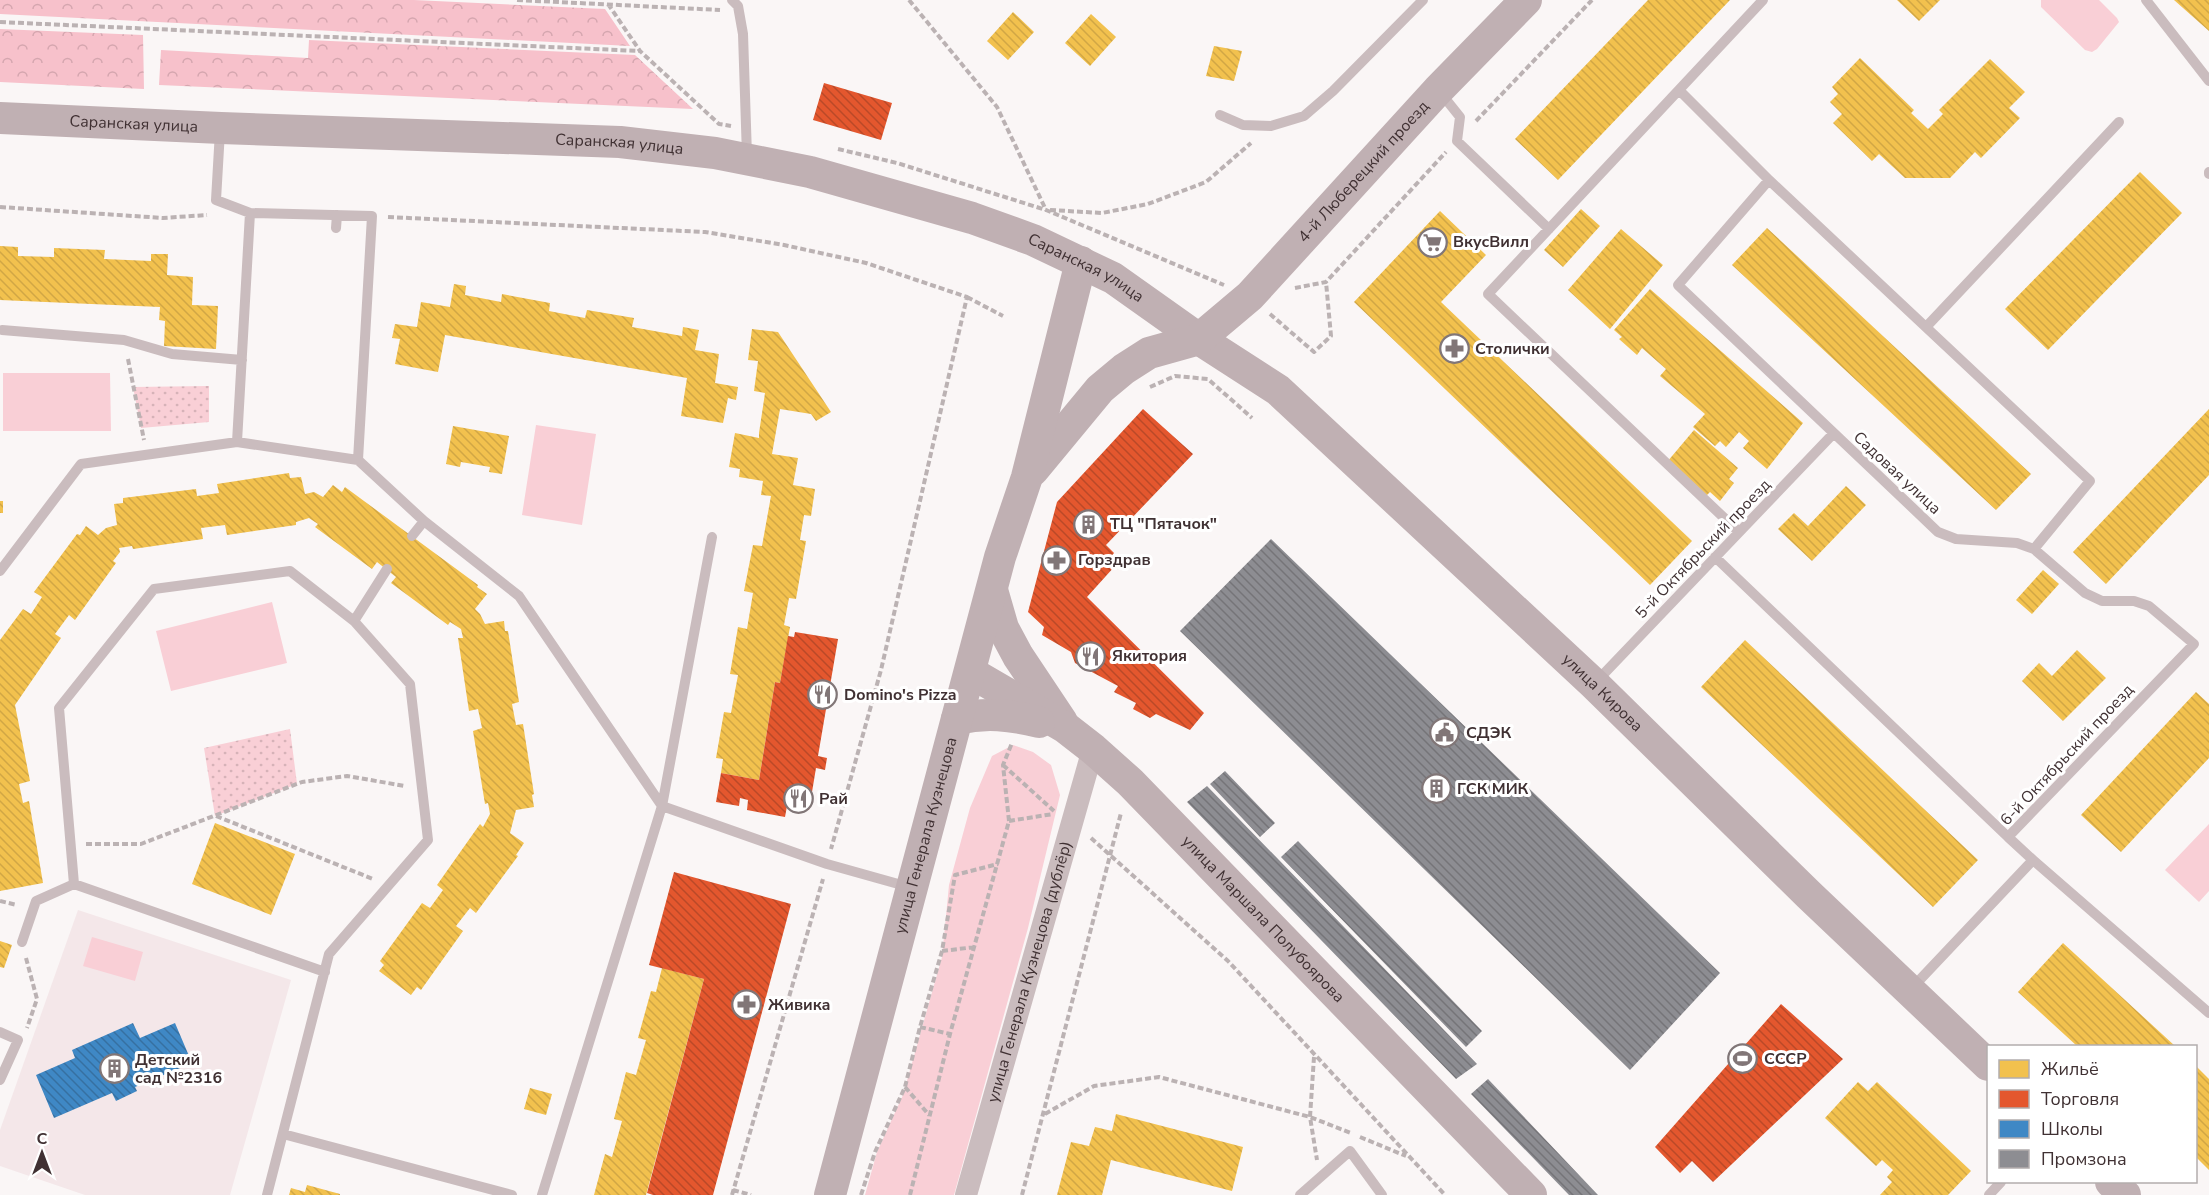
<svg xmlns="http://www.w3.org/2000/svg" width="2209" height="1195" viewBox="0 0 2209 1195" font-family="'Nunito Sans',sans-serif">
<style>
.built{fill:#f4e7e9}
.grass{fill:#f9cfd6}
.forest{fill:url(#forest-crowns)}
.park{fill:url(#park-dots)}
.homes{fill:url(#homes-back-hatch)}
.shops{fill:url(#shops-back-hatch)}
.schools{fill:url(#schools-back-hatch)}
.industry{fill:url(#industry-back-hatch)}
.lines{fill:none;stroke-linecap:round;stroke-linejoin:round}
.path{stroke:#bbb2b3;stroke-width:4;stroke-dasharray:6 3;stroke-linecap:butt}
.lane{stroke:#cabcbe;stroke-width:10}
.street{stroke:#cabcbe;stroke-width:22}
.secondary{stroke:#c0b0b3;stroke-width:32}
.labels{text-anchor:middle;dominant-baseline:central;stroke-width:6;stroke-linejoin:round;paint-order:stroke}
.street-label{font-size:16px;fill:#403133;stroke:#fff}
.poi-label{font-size:16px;font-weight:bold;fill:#403133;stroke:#fff;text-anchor:start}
</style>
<defs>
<pattern id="forest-crowns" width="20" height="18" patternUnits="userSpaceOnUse" patternTransform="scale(1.5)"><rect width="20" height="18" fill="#f7c1cb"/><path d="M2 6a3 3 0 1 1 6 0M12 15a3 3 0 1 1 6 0" fill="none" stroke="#d5a6af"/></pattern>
<pattern id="park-dots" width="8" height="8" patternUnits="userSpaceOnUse" patternTransform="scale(1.5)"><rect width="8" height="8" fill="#f9cfd6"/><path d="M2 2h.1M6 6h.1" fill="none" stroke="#d6b2b8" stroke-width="1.8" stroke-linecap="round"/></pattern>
<pattern id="homes-back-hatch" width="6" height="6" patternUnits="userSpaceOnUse" patternTransform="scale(1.5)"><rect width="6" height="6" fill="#f2c14e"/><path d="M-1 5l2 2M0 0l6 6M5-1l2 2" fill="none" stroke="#d1a645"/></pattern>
<pattern id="shops-back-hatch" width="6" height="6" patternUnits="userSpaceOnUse" patternTransform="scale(1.5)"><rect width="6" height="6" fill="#e4572e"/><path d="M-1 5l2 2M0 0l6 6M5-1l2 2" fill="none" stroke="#ba4928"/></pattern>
<pattern id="schools-back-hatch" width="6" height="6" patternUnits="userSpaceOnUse" patternTransform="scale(1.5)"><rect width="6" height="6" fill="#3f88c5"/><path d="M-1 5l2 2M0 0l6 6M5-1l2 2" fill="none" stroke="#3670a1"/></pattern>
<pattern id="industry-back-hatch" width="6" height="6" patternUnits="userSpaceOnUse" patternTransform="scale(1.5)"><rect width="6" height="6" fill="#8d8d92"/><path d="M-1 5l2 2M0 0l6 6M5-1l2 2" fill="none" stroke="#757478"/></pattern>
</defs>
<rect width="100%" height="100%" fill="#faf6f6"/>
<path class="built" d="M 78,910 L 291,980 L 230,1195 L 85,1195 L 0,1166 L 0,1130 Z"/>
<path class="grass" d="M 2041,0 L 2099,0 L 2117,18 L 2119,22 L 2097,49 L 2092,52 L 2085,50 L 2041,7 Z
M 3,373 L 110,373 L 111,431 L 3,431 Z
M 536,425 L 596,434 L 582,525 L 522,515 Z
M 272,602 L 287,663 L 171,691 L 156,631 Z
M 1013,745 L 1033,752 L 1051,765 L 1060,795 L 1028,928 L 954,1195 L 865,1195 L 877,1152 L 903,1095 L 942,957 L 949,885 L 970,808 L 992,756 Z
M 2209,824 L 2209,891 L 2199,902 L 2165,870 Z
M 92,937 L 143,952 L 135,981 L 83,966 Z"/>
<path class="forest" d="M 0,0 L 414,0 L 605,9 L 630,46 L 0,14 Z
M 0,29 L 143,35 L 144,89 L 0,82 Z
M 309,40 L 635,55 L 693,109 L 159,85 L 161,50 L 308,58 Z"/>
<path class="park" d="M 209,386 L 209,422 L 141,428 L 133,387 Z
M 290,729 L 297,784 L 215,816 L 204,748 Z"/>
<path class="homes" d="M 1648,0 L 1730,0 L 1558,180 L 1515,139 Z
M 1897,0 L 1940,0 L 1919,21 Z
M 2174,0 L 2209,0 L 2209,31 Z
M 1013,12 L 1034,32 L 1008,60 L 987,41 Z
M 1091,14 L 1116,37 L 1090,66 L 1065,43 Z
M 1214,46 L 1242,51 L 1234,81 L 1206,76 Z
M 1860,58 L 1914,110 L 1911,113 L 1928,129 L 1943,114 L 1939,110 L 1990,59 L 2025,92 L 2009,108 L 2020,118 L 1981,158 L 1975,152 L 1950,178 L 1905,178 L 1879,154 L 1872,161 L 1833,123 L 1842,114 L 1830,102 L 1838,94 L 1832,87 Z
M 2140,172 L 2182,213 L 2048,350 L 2005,309 Z
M 1581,209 L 1600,226 L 1563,267 L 1544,250 Z
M 1440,211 L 1486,255 L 1441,302 L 1692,541 L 1650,585 L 1354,302 Z
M 1767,228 L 2031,474 L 1996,510 L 1732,265 Z
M 1621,229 L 1663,265 L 1610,329 L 1568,290 Z
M 0,246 L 18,247 L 18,256 L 54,257 L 54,248 L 105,250 L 104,259 L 151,261 L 151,254 L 168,254 L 167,275 L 193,277 L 192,305 L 218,306 L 216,349 L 164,346 L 165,321 L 159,320 L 160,307 L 0,300 Z
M 454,284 L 466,286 L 465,295 L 501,302 L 502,294 L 550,303 L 549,311 L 585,318 L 587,310 L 634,318 L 632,327 L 682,336 L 683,327 L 699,330 L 695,350 L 719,354 L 715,383 L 738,387 L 736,400 L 728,398 L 723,423 L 681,416 L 687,378 L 445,335 L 438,372 L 395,364 L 400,339 L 392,338 L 395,324 L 417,327 L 421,302 L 450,307 Z
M 1650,289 L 1803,423 L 1767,469 L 1743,448 L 1749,441 L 1739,432 L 1726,447 L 1720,441 L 1715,446 L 1693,427 L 1705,414 L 1660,376 L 1666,369 L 1642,348 L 1637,355 L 1619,339 L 1622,337 L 1614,330 Z
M 752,329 L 778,332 L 831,412 L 816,421 L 811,414 L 780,409 L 772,454 L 798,458 L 793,485 L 815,489 L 811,516 L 804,515 L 800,540 L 806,541 L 796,599 L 789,598 L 784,625 L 790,627 L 780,683 L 775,682 L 759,780 L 721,773 L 723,759 L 716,758 L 724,712 L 731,713 L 738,675 L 730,674 L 738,627 L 747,629 L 753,593 L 744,591 L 753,545 L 762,546 L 771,496 L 761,495 L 763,481 L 739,477 L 740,469 L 729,467 L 735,433 L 759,438 L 759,433 L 765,393 L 754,391 L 758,361 L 748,360 Z
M 2209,409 L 2209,475 L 2106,584 L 2073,552 Z
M 453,426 L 509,436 L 502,474 L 489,472 L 490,467 L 461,462 L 460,467 L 446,464 Z
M 1694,430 L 1738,468 L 1729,479 L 1734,483 L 1720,501 L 1710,492 L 1706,496 L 1667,462 Z
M 289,473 L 290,478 L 301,477 L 305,494 L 314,492 L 323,497 L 333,485 L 342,492 L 345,487 L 478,585 L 477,587 L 487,594 L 475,609 L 480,614 L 485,624 L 504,621 L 505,631 L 508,631 L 519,702 L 512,704 L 516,725 L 523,724 L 534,794 L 532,795 L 534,807 L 516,810 L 510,833 L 524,843 L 516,855 L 518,856 L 476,913 L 470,908 L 456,926 L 463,931 L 421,990 L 417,987 L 411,995 L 379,971 L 384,965 L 380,961 L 422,903 L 430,908 L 443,890 L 437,885 L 480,824 L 483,827 L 490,814 L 488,803 L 485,804 L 473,731 L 482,728 L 478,709 L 469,711 L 458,638 L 463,638 L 461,629 L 450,622 L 448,625 L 391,583 L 396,577 L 377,562 L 372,569 L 315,527 L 318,524 L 309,518 L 296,522 L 296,525 L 227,535 L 225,525 L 201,528 L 203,539 L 133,549 L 132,546 L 119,548 L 120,552 L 113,561 L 116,563 L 75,620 L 69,615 L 55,634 L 61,638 L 15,705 L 30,781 L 19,784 L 23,803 L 29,801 L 43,883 L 0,891 L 0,640 L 23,609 L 31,614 L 42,597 L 34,592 L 77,534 L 80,535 L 86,526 L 98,535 L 106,528 L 117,525 L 114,504 L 123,503 L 123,498 L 196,489 L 197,496 L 219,493 L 217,484 Z
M 1846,486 L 1866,505 L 1812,561 L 1778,529 L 1794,513 L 1808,526 Z
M 0,501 L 3,501 L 3,513 L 0,513 Z
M 2043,570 L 2059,584 L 2032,614 L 2016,600 Z
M 1745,640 L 1978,860 L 1933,907 L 1701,687 Z
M 2077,650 L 2106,678 L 2063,721 L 2022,681 L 2039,663 L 2052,676 Z
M 2196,692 L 2209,704 L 2209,758 L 2121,852 L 2081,815 Z
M 215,823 L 295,854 L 271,915 L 192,884 Z
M 0,941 L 12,945 L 4,968 L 0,967 Z
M 2063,943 L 2175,1046 L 2077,1046 L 2018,992 Z
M 662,968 L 704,979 L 646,1195 L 594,1195 L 605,1154 L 612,1157 L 622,1121 L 614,1119 L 626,1072 L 636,1075 L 646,1040 L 638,1038 L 651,991 L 656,992 Z
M 2196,1066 L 2209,1079 L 2209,1170 L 2196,1157 Z
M 1858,1082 L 1868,1091 L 1877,1082 L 1971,1171 L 1948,1195 L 1880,1195 L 1892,1182 L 1887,1177 L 1893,1170 L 1882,1160 L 1876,1166 L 1825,1118 Z
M 530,1088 L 552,1094 L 546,1115 L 524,1109 Z
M 1116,1114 L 1243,1147 L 1232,1191 L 1111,1160 L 1102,1195 L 1057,1195 L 1071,1142 L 1089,1146 L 1095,1127 L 1112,1131 Z
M 307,1185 L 340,1194 L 340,1195 L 289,1195 L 291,1188 L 305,1192 Z"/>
<path class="shops" d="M 824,83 L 892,103 L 881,140 L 813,120 Z
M 1143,409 L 1193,454 L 1106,545 L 1114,553 L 1108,561 L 1115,566 L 1087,597 L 1204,713 L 1190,730 L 1156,714 L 1150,718 L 1133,709 L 1136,703 L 1114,692 L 1118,686 L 1075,663 L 1071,652 L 1042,635 L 1044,627 L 1028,612 L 1057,502 Z
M 795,632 L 838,639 L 818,756 L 827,758 L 825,770 L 816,768 L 809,810 L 787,806 L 785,817 L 747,810 L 748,800 L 740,798 L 739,806 L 716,802 L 721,773 L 759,780 L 775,682 L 780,683 L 788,636 L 794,637 Z
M 674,872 L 791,904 L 713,1195 L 653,1195 L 647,1193 L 704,979 L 649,965 Z
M 1781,1004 L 1843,1059 L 1713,1182 L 1692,1161 L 1680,1173 L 1655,1147 Z"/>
<path class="schools" d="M 133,1023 L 140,1038 L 175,1023 L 192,1063 L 135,1087 L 137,1091 L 116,1101 L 112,1093 L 54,1118 L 36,1075 L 75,1058 L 72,1050 Z"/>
<path class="industry" d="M 1271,539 L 1720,973 L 1630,1070 L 1180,631 Z
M 1225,771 L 1275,823 L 1260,837 L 1210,784 Z
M 1207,786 L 1477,1064 L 1456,1079 L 1187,802 Z
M 1298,841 L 1482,1031 L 1466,1047 L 1281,857 Z
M 1488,1079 L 1598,1195 L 1569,1195 L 1471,1094 Z"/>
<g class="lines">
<path class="path" d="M 517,0 L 720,10
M 909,0 L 997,107 L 1046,210
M 608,4 L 640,51 L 719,124 L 731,126
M 0,22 L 639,51
M 1476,121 L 1592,0
M 838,149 L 897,163 L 1046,210 L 1224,285
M 0,207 L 163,218 L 207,215
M 1050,210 L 1102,213 L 1148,204 L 1206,182 L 1251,143
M 388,217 L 705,232 L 784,245 L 866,263 L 967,297 L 881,670 L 831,849
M 1295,288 L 1326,282 L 1446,152
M 967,297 L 1003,316
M 1270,314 L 1314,352 L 1331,336 L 1326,282
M 128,359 L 144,440
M 1150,387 L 1175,376 L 1208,379 L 1252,418
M 1003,765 L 1054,811
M 216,816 L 373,879
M 1009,821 L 1053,814
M 1091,838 L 1228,961 L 1445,1195
M 86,844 L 141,844 L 302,782 L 347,776 L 405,786
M 0,901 L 17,905
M 942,951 L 975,947
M 26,958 L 37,999 L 27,1028
M 920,1027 L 950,1034
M 1314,1057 L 1310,1117 L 1317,1160
M 905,1087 L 929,1115
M 1045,1114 L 1094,1086 L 1159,1077 L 1310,1117 L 1351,1133
M 1360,1137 L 1406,1156
M 733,1190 L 751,1195
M 732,1195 L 823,879
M 861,1195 L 875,1152 L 905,1087 L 920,1027 L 942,951 L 955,875 L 998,864
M 910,1195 L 950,1034 L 1009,821 L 1003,765 L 1012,743
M 1022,1195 L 1121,813"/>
<path class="lane" d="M 732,0 L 738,6 L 743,34 L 747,156
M 2146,0 L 2209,81
M 1680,91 L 1769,180
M 1440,92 L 1460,117 L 1457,141 L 1549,229
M 1220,115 L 1243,125 L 1271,126 L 1304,116 L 1333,91 L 1423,0
M 220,131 L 216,200 L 250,213 L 372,216 L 358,460 L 424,521 L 412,536
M 2209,174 L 2209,172
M 336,228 L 337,215
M 1927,326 L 2119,122
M 2,330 L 124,340 L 172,354 L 242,360
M 237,442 L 250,213
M 424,521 L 519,596 L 662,806
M 1739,532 L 1488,294 L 1763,0
M 1715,557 L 2008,837
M 0,571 L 81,464 L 237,442 L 358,460
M 1595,683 L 1833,434
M 662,806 L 712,537
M 2033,860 L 2209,1013
M 74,884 L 59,708 L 154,589 L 290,571 L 354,621
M 22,942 L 36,901 L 74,884 L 325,972
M 1912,988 L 2033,860 L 2008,837 L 2194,644 L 2149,606 L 2134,601 L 2102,601 L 2085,593 L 2034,549 L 2017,543 L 1956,539 L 1938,532 L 1678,285 L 1769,180 L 2090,481 L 2034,549
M 0,1032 L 18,1040 L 0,1080
M 283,1134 L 512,1195
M 267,1195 L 329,954 L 428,840 L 410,684 L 354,621 L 387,569
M 542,1195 L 662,806 L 827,864 L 909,887
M 1300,1195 L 1350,1151 L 1382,1195
M 1989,1195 L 2001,1182"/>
<path class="street" id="s1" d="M 966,1195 L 1093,749"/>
<g class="secondary">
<path id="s2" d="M 0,118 L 221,128 L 620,142 L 715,153 L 810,172 L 972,218 L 1033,240 L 1113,278 L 1199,339 L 1278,390 L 1594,684 L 1809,895 L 1988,1065"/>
<path id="s3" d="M 1033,470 L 1100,389 L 1124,369 L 1149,353 L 1199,339 L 1250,296 L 1438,90 L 1526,0"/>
<path d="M 992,590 L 1003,628 L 1018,656 L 1062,722"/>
<path id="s4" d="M 970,672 L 1066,728 L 1093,749 L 1130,782 L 1531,1195"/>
<path d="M 957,719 C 986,712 1010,715 1039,722"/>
<path d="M 2111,1182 L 2125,1195"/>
<path id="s5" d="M 830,1195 L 1000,557 L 1027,477 L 1081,262"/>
</g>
</g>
<defs>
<symbol id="supermarket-ring" viewBox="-11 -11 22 22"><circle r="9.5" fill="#fff" stroke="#817677" stroke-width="1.5"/><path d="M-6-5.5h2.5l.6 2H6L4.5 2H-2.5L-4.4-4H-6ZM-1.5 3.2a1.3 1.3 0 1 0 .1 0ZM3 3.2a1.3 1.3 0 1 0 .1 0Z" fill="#817677"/></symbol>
<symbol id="pharmacy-ring" viewBox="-11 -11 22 22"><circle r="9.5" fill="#fff" stroke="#817677" stroke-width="1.5"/><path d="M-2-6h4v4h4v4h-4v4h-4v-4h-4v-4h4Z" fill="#817677"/></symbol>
<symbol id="building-ring" viewBox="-11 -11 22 22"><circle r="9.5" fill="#fff" stroke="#817677" stroke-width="1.5"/><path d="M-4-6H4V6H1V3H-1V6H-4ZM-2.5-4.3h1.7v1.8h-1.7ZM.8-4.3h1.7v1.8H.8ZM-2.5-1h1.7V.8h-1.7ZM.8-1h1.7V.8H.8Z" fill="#817677"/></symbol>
<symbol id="restaurant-ring" viewBox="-11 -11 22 22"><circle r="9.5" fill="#fff" stroke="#817677" stroke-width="1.5"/><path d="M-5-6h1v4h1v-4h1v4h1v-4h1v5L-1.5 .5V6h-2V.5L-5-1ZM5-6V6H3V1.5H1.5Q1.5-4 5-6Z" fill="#817677"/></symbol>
<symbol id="civic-ring" viewBox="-11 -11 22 22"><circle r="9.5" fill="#fff" stroke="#817677" stroke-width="1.5"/><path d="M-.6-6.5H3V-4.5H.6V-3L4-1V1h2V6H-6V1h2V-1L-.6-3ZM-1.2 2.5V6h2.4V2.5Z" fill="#817677"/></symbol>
<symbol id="stadium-ring" viewBox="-11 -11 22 22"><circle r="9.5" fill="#fff" stroke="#817677" stroke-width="1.5"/><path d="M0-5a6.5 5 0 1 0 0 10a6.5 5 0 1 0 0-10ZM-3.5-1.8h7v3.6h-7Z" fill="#817677"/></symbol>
</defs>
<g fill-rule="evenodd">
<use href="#supermarket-ring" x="1416" y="226" width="33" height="33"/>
<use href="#pharmacy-ring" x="1438" y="332" width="33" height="33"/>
<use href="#building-ring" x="1072" y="508" width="33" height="33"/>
<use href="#pharmacy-ring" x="1040" y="544" width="33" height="33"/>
<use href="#restaurant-ring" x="1074" y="640" width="33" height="33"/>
<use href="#restaurant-ring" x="806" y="678" width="33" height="33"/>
<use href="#civic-ring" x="1428" y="716" width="33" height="33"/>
<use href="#building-ring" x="1420" y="772" width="33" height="33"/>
<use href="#restaurant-ring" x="782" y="782" width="33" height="33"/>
<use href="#pharmacy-ring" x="730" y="988" width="33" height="33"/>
<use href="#stadium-ring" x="1726" y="1042" width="33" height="33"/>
<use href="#building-ring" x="98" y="1052" width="33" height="33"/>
</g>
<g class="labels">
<g class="street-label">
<text stroke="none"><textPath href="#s2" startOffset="134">Саранская улица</textPath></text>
<text stroke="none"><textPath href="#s2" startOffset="620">Саранская улица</textPath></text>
<text stroke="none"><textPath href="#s3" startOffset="453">4-й Люберецкий проезд</textPath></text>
<text stroke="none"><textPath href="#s2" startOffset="1106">Саранская улица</textPath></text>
<text transform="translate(1897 473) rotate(43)">Садовая улица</text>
<text transform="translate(1703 549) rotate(-46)">5-й Октябрьский проезд</text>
<text stroke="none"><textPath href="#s2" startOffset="1778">улица Кирова</textPath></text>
<text transform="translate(2067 755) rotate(-47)">6-й Октябрьский проезд</text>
<text stroke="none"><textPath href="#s5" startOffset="372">улица Генерала Кузнецова</textPath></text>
<text stroke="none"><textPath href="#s4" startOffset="386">улица Маршала Полубоярова</textPath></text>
<text stroke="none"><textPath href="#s1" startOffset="232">улица Генерала Кузнецова (дублёр)</textPath></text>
</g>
<g class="poi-label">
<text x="1453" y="242">ВкусВилл</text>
<text x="1475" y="349">Столички</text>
<text x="1110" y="524">ТЦ "Пятачок"</text>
<text x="1078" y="560">Горздрав</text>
<text x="1112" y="656">Якитория</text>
<text x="844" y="695">Domino's Pizza</text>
<text x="1466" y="733">СДЭК</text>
<text x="1457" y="789">ГСК МИК</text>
<text x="819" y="799">Рай</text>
<text x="768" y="1005">Живика</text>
<text x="1764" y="1059">СССР</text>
<text x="135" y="1060">Детский<tspan x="135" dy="18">сад №2316</tspan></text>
</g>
</g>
<rect x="1987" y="1045" width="210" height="138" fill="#ffffff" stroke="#b3adad" stroke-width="1.5"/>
<rect x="1999" y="1060" width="30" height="18" fill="#f2c14e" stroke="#b3adad" stroke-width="1.5"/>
<text x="2041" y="1075" font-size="18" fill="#403133">Жильё</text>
<rect x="1999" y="1090" width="30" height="18" fill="#e4572e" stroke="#b3adad" stroke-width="1.5"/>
<text x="2041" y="1105" font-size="18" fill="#403133">Торговля</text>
<rect x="1999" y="1120" width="30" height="18" fill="#3f88c5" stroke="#b3adad" stroke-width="1.5"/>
<text x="2041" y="1135" font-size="18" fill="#403133">Школы</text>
<rect x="1999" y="1150" width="30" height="18" fill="#8d8d92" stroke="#b3adad" stroke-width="1.5"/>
<text x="2041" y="1165" font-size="18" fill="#403133">Промзона</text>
<g transform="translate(42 1153)" stroke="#ffffff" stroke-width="4.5" paint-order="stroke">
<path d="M0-4.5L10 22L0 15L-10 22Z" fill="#403133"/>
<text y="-9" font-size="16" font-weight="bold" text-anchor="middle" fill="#403133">С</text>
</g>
</svg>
